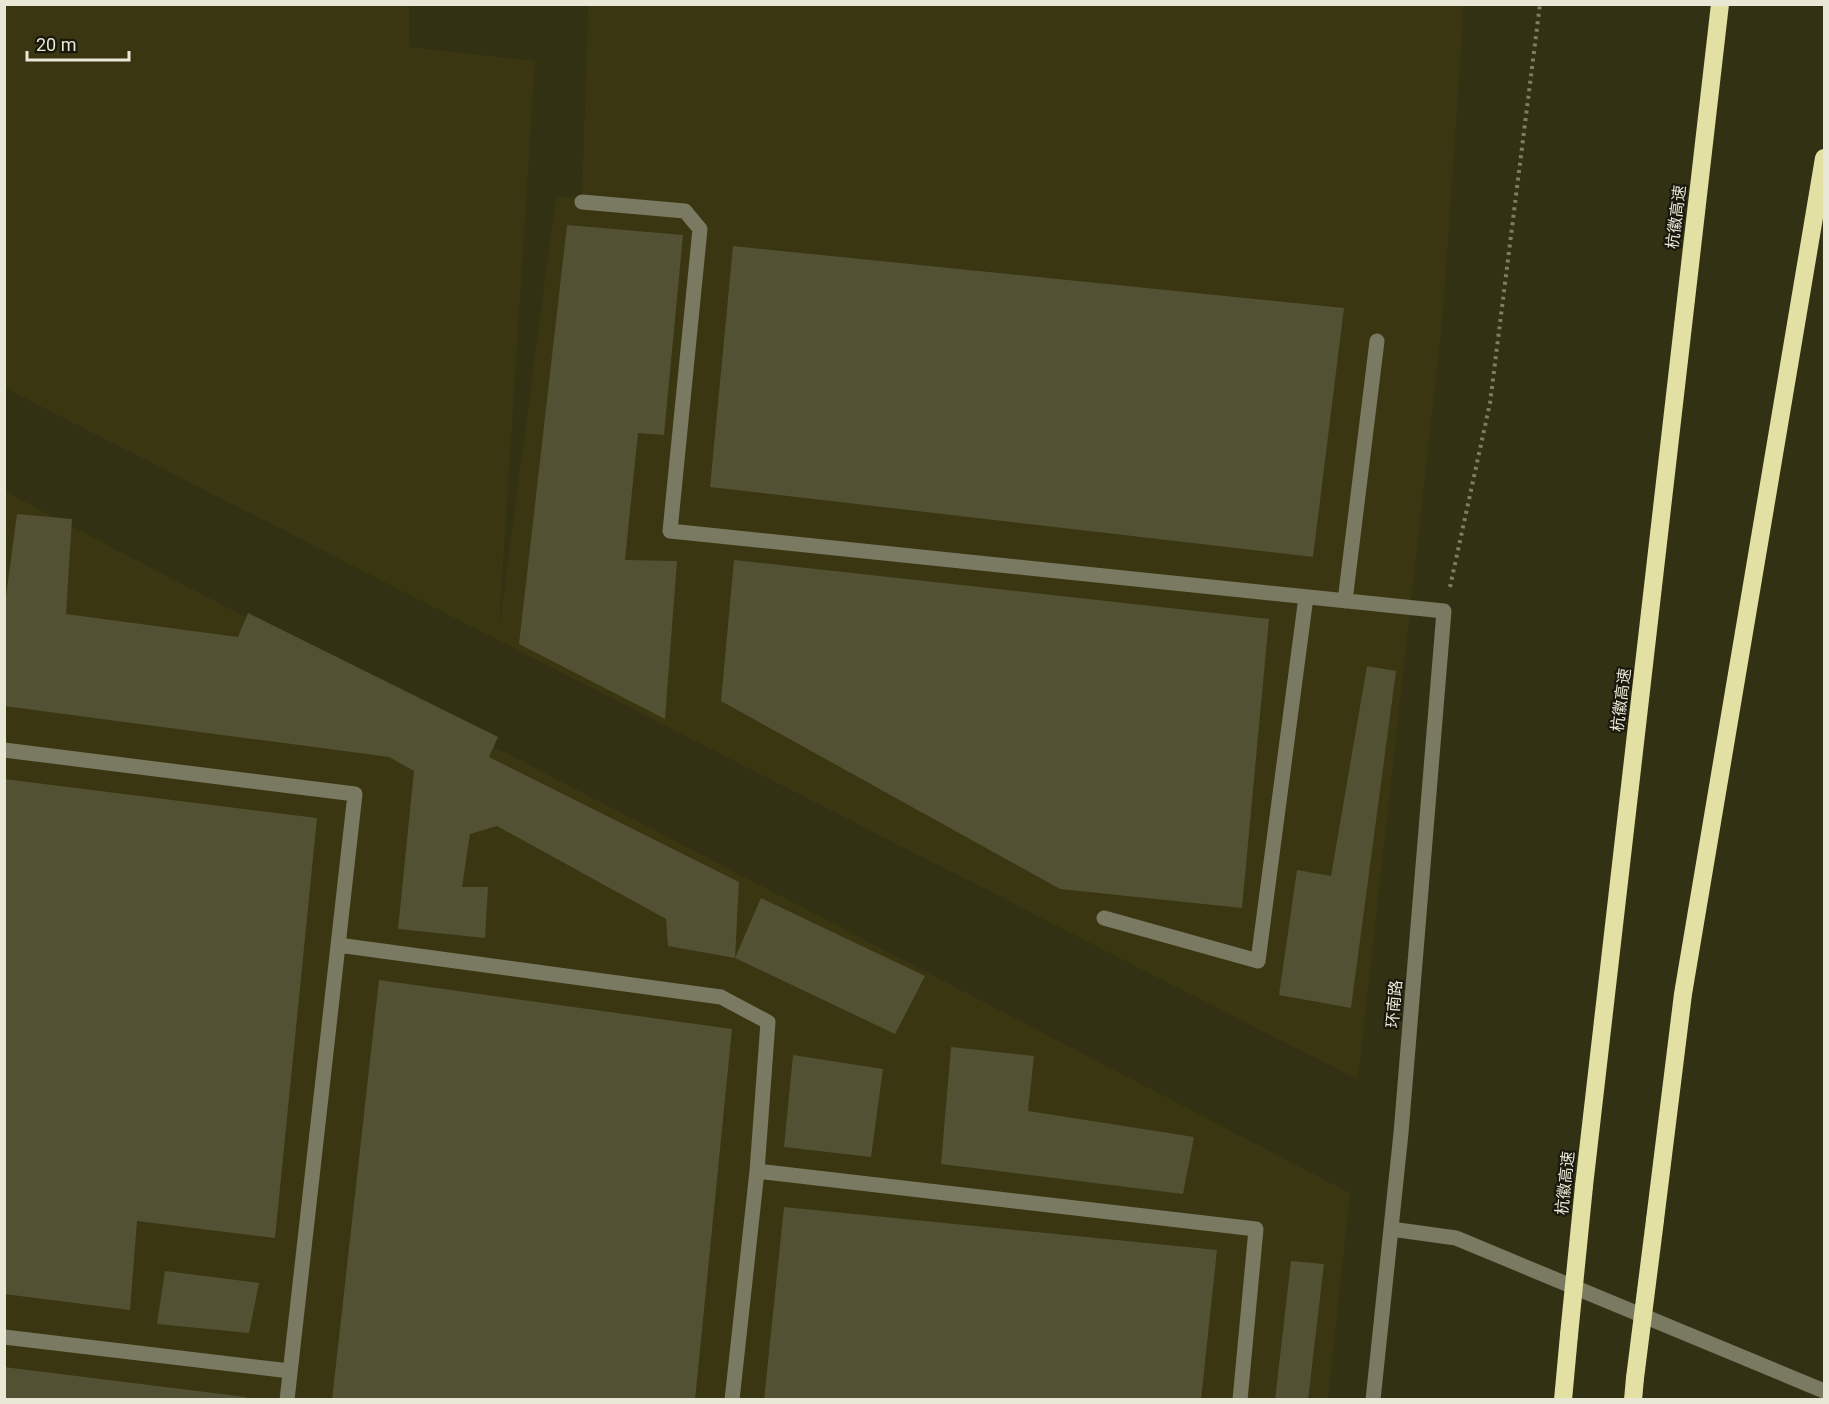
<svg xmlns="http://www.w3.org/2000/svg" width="1829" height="1404" viewBox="0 0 1829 1404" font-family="Roboto,'Noto Sans SC',sans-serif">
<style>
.built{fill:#393611}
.building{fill:#535134}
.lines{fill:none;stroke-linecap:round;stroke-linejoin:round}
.path{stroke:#7f7d65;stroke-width:4;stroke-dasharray:3 4.5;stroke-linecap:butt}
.minor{stroke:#7a7961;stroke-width:15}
.highway{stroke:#e3e0a3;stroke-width:18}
.highway-bridge{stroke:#e3e0a3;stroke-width:18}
.labels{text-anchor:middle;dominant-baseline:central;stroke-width:4.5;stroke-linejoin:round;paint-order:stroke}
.street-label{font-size:16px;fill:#e9e8d7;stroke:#19180c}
</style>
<rect width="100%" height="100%" fill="#333114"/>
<path class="built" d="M 4,5 L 409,5 L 409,47 L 535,61 L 499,629 L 556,196 L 582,199 L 588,5 L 1464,5 L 1443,315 L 1358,1080 L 5,388 Z
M 4,491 L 1350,1193 L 1328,1399 L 5,1399 Z"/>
<path class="building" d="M 567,225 L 683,235 L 664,435 L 638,433 L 625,560 L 677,561 L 665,719 L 519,644 Z
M 733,246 L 1344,308 L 1313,557 L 710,487 Z
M 17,514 L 72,519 L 66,614 L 238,637 L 248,613 L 498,737 L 489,757 L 739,882 L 735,958 L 668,946 L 666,919 L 497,826 L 470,834 L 462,887 L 488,887 L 485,938 L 398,929 L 414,771 L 389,757 L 4,706 L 4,611 Z
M 734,560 L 1269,619 L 1242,908 L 1060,889 L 721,701 Z
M 1367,666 L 1396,671 L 1351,1008 L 1279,995 L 1297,870 L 1331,876 Z
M 4,779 L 317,818 L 275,1238 L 137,1221 L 130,1310 L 4,1294 Z
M 761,898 L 925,976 L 895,1034 L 735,958 Z
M 379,980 L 732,1029 L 695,1400 L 332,1400 Z
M 951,1047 L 1034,1056 L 1028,1111 L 1194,1137 L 1183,1194 L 941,1164 Z
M 793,1055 L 883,1069 L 871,1157 L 784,1147 Z
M 784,1207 L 1217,1250 L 1201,1400 L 764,1400 Z
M 1291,1261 L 1324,1264 L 1308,1400 L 1275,1400 Z
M 165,1271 L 259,1283 L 249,1333 L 157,1324 Z
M 4,1367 L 246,1397 L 246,1400 L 4,1400 Z"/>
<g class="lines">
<path class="path" d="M 1450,587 L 1490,403 L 1540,4"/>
<path class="minor" d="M 582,202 L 685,211 L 700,229 L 670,531 L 1444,611 L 1401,1133 L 1373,1400
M 1345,601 L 1377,341
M 4,750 L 355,794 L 287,1400
M 1104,918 L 1258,961 L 1306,597
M 338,945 L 721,997 L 768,1022 L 757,1171 L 732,1400
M 757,1171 L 1256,1229 L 1240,1400
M 1391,1229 L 1456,1238 L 1824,1391
M 4,1337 L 290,1371"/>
<path class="highway" d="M 1584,1186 L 1720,4
M 1655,1220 L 1683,994 L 1824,158
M 1563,1400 L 1569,1335
M 1633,1400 L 1635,1378"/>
<path class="highway-bridge" d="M 1569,1335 L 1584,1186
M 1635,1378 L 1655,1220"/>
</g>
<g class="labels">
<g class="street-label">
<text transform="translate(1676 217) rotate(-83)">杭徽高速</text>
<text transform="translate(1621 700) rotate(-83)">杭徽高速</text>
<text transform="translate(1394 1004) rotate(-85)">环南路</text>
<text transform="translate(1565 1183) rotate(-84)">杭徽高速</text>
</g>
</g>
<rect width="1829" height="1404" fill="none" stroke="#e9e8d7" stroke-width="12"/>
<path d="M27 51v9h102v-9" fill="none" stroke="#e9e8d7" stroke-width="3"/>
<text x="36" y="51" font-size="18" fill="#e9e8d7" stroke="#19180c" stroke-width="4.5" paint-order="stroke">20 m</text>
</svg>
